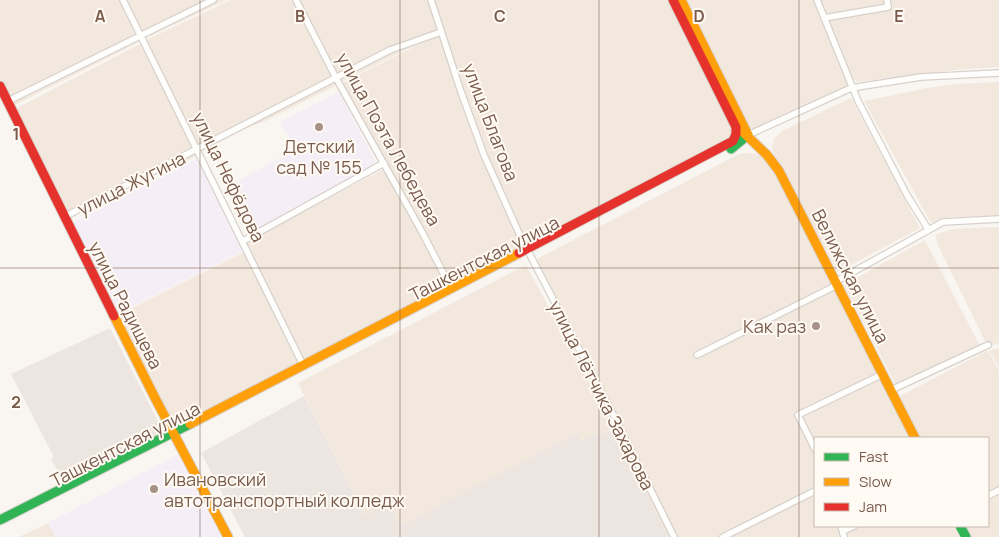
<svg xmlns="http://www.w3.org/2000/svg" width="999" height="537" viewBox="0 0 999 537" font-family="Manrope,sans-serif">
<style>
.residential{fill:#f2e8de}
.industrial{fill:#ede5e0}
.education{fill:#f6eef6}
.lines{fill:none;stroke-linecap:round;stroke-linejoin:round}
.street-casing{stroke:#d7d1cb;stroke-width:8}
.fast-casing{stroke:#d9d2cb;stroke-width:11}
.slow-casing{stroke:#d9d2cb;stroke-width:11}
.jam-casing{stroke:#d9d2cb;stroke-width:11}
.street{stroke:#fefefd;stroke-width:5.5}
.fast{stroke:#30b455;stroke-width:9}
.slow{stroke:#ff9f0a;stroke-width:9}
.jam{stroke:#e5322d;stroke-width:9}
.grid{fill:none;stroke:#7a5c4d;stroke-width:1;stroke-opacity:0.55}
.poi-dot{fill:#a69286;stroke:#fffaf3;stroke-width:2}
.labels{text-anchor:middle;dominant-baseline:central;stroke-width:4;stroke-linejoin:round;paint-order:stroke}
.street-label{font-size:18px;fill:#7a5c4d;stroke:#fffaf3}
.poi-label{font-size:18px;fill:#7a5c4d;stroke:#fffaf3}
.grid-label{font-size:16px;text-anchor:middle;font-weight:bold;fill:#7a5c4d;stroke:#fffaf3;stroke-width:4;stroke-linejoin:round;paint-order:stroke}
</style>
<rect width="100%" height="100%" fill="#f9f5f0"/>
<path class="residential" d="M 0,0 L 119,0 L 139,42 L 13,106 L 0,79 Z
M 127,0 L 226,0 L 142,40 Z
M 231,0 L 293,0 L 337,85 L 263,122 L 198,144 L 146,40 Z
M 296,0 L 428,0 L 439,33 L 345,80 L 339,84 Z
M 431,0 L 672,0 L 733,127 L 731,140 L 529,243 L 525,240 L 493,173 Z
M 684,0 L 815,0 L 849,88 L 756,129 L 749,127 L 747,125 Z
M 821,0 L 999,0 L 999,67 L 954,70 L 857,82 L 852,77 Z
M 439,34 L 454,74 L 464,112 L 484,162 L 523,246 L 452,287 L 340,86 L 346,81 Z
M 140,44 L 197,156 L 64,217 L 15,109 Z
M 999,82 L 999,216 L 948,217 L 931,223 L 864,101 L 928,88 L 956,84 Z
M 851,98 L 920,228 L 838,272 L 774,155 L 772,146 L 774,139 L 782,131 Z
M 747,153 L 756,154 L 764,158 L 772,167 L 909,438 L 815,438 L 815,526 L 953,526 L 959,537 L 668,537 L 614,429 L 581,440 L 577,433 L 400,526 L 365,515 L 298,383 L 526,265 L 614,428 L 613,413 L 533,261 L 739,154 Z
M 384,169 L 450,288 L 305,365 L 243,244 Z
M 999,227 L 999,343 L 988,347 L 937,243 L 936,235 L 952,229 Z
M 925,240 L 981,348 L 898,389 L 844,285 Z
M 244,252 L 303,366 L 175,428 L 116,316 Z
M 999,348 L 999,368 L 992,355 L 988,351 Z
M 987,351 L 991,356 L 999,370 L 999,492 L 988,497 L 988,438 L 920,438 L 898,397 Z
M 999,494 L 999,537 L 970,537 L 964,526 L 988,526 L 988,498 Z
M 48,523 L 56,537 L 19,537 Z"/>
<path class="industrial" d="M 110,328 L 164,433 L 64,483 L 51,459 L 54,457 L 11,374 Z
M 304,396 L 365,515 L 387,503 L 400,526 L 577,433 L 581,440 L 615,429 L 668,537 L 245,537 L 201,453 Z"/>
<path class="education" d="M 339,92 L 376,163 L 248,234 L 225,187 L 297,150 L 279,122 Z
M 198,158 L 243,251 L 115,315 L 70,224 Z
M 177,455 L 221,537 L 56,537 L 48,523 Z"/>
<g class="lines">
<defs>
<path id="street" d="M 123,0 L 303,365
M 296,0 L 336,78 L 422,232 L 451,288
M 431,0 L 461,92 L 484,155 L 526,249
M 817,0 L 858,101 L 907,195 L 928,229
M 824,18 L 888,7 L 887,0
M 8,101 L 213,0
M 748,135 L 851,88 L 921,77 L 999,73
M 64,217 L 390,50 L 441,32
M 243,241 L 384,163
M 529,253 L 614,416 L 674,537
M 835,282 L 943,222 L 999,219
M 697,355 L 837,285
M 891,390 L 988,345
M 815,449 L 798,415 L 883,374
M 988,496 L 999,490
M 841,526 L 844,537
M 843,531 L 854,526
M 723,537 L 815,491"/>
<path id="fast" d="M 731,149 L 748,135
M 0,520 L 190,424
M 960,526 L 966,537"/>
<path id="slow" d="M 681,0 L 748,135
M 744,133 L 767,155 L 779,171 L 915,438
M 114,316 L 155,398 L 228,537
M 190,424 L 519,253"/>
<path id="jam" d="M 0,86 L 114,316
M 519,253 L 733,141 L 736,134 L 736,127 L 673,0"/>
</defs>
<use href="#street" class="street-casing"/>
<use href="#fast" class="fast-casing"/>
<use href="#slow" class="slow-casing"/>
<use href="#jam" class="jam-casing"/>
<use href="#street" class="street"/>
<use href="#fast" class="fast"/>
<use href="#slow" class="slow"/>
<use href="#jam" class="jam"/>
</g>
<path class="grid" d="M 200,0 L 200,537M 400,0 L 400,537M 599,0 L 599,537M 799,0 L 799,537M 0,268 L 999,268"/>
<g class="poi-dot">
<circle cx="319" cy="127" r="5"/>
<circle cx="816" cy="326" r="5"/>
<circle cx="154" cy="489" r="5"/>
</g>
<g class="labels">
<g class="street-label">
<text transform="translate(491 122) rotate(69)">улица Благова</text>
<text transform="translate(389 139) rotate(61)">улица Поэта Лебедева</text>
<text transform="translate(229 177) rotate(64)">улица Нефёдова</text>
<text transform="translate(131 183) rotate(-27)">улица Жугина</text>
<text transform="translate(484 258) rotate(-27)">Ташкентская улица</text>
<text transform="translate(851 276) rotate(63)">Велижская улица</text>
<text transform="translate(126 305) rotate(63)">улица Радищева</text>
<text transform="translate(602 395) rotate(63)">улица Лётчика Захарова</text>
<text transform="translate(125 444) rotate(-27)">Ташкентская улица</text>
</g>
<g class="poi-label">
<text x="319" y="146">Детский<tspan x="319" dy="21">сад № 155</tspan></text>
<text x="806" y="326" text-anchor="end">Как раз</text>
<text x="164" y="479" text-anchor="start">Ивановский<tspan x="164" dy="21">автотранспортный колледж</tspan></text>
</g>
</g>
<g class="grid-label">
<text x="100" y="22">A</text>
<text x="300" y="22">B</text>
<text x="500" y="22">C</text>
<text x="699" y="22">D</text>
<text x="899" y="22">E</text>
<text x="16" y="140">1</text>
<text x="16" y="408">2</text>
</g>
<rect x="814" y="437" width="175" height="90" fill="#fffaf3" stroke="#cabbb1"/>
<rect x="824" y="453" width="25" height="8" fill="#30b455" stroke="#cabbb1"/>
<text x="859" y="462" font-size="15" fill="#7a5c4d">Fast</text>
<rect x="824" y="478" width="25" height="8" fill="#ff9f0a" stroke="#cabbb1"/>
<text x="859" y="487" font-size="15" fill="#7a5c4d">Slow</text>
<rect x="824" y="503" width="25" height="8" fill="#e5322d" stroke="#cabbb1"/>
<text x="859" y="512" font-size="15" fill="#7a5c4d">Jam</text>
</svg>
